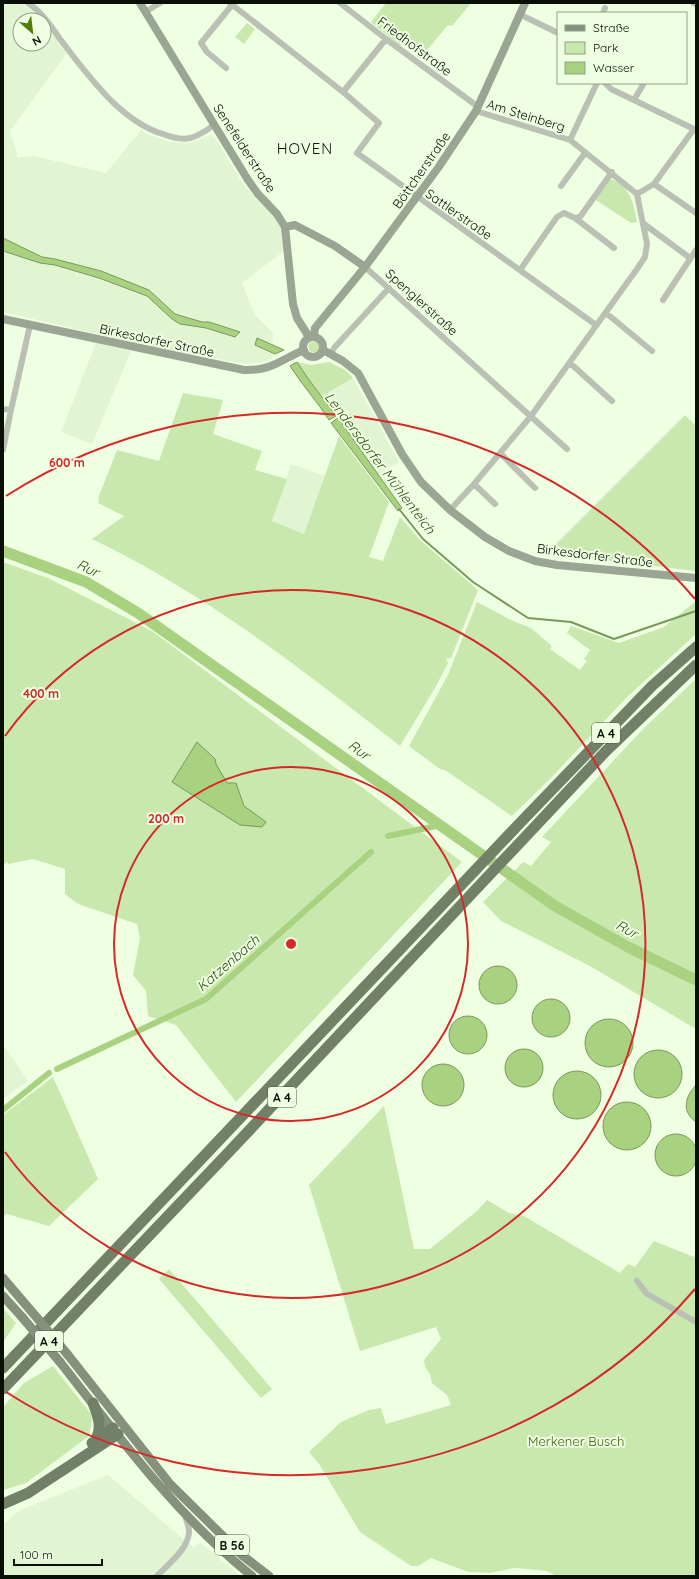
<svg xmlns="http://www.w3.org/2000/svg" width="699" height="1579" viewBox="0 0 699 1579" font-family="Quicksand,sans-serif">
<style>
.built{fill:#e2f5d2}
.green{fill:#c8e8ad}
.water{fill:#a8d280;stroke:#79985b}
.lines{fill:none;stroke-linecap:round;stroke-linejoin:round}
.stream{stroke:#79985b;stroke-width:2}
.canal{stroke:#a8d280;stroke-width:6}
.river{stroke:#a8d280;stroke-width:11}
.minor{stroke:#bac1b4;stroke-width:6}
.secondary{stroke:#9ba593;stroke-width:8}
.primary{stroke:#85917b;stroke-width:9}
.motorway{stroke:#728067;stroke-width:11}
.primary-bridge{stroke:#85917b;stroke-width:9}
.ring{fill:none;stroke:#d62828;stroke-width:2}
.labels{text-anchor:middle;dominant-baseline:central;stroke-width:4;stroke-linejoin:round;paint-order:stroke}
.shield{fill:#efffe2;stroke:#4f5748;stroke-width:1}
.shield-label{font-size:12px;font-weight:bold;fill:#0a0f06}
.street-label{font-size:13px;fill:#0a0f06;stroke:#efffe2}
.park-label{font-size:13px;fill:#3e6309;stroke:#efffe2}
.water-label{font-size:14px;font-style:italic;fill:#344f16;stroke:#efffe2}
.quarter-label{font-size:15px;letter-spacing:1px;fill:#0a0f06;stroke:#efffe2}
.centre{fill:#d62828;stroke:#efffe2;stroke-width:2}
.ring-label{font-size:12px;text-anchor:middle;font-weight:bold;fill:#d62828;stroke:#efffe2;stroke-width:4;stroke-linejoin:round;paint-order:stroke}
</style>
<rect width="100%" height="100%" fill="#efffe2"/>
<path class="built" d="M 3,3 L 22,3 L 34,11 L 43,20 L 20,20 L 20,44 L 44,44 L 44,22 L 67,53 L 10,131 L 18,157 L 34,156 L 106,173 L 141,130 L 147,134 L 169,142 L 190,143 L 210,135 L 215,138 L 241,181 L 255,198 L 274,216 L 281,226 L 284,251 L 242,283 L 254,314 L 273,333 L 272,359 L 263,362 L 244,364 L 152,347 L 3,312 Z
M 96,343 L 131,351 L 92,444 L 61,432 Z
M 353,378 L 399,462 L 378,474 L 322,396 Z
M 291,464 L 325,476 L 304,534 L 272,521 Z
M 3,1044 L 28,1081 L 3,1099 Z
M 108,1475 L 194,1548 L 200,1542 L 240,1576 L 3,1576 L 3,1525 L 18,1511 Z"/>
<path class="green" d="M 386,3 L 471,3 L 452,26 L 448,25 L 422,56 L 404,41 L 400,46 L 371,22 Z
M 247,23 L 255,29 L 244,44 L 235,37 Z
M 610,179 C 630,184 634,205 637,222 L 631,223 L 596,200 Z
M308.5 347a5.5 5.5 0 1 1 11 0a5.5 5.5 0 1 1-11 0Z
M 297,362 L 311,365 L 329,362 L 345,370 L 353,378 L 322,396 L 307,377 Z
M 183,393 L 223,400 L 213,434 L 262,451 L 255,470 L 287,479 L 272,521 L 304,534 L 339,436 L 389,502 L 369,557 L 383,561 L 400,517 L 420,540 L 478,590 L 451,658 L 446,659 L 448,663 L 435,688 L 400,746 C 303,670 205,593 92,539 L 124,516 L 98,503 L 99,496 L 117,450 L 159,461 Z
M 685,415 L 696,426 L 696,571 L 547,553 Z
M 3,562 L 48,578 L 152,631 L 462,862 L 236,1102 L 176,1025 L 148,1016 L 146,991 L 133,975 L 140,938 L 137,924 L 78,904 L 65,894 L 65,869 L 33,859 L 8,864 L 7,862 L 3,865 Z
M 696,601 L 696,634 L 627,697 L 551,778 L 512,816 L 445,770 L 440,769 L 409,746 L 448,675 L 477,602 L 513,621 L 531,628 L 552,646 L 550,649 L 580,670 L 587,661 L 584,659 L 590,650 L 567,633 L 571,626 L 619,643 L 664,627 Z
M 696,679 L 696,1029 L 590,966 L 501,921 L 483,902 L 523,862 L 531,866 L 551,842 L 542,837 L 643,729 Z
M 53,1077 L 98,1179 L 49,1226 L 7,1214 L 3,1216 L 3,1115 Z
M 384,1106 L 414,1249 L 430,1249 L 478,1210 L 487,1200 L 509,1213 L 524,1216 L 620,1273 L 628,1264 L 635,1267 L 654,1241 L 694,1257 L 696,1253 L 696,1576 L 557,1576 L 546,1571 L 515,1568 L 489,1573 L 468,1572 L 431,1558 L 418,1566 L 411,1566 L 360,1532 L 319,1464 L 309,1452 L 341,1422 L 369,1410 L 381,1408 L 386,1424 L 451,1405 L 447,1395 L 432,1383 L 430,1374 L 425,1367 L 424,1360 L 441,1339 L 436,1327 L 360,1351 L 309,1185 Z
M 169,1269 L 272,1389 L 261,1398 L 159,1279 Z
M 3,1308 L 16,1323 L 3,1342 Z
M 53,1366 L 91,1414 L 92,1420 L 89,1436 L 26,1483 L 3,1490 L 3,1407 L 24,1383 Z"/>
<path class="water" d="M 3,238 L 42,257 L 55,259 L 101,271 L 149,290 L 175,314 L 202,322 L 209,322 L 240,332 L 235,337 L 206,328 L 180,324 L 172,319 L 147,296 L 99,278 L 55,265 L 40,263 L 3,251 Z
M 257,338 L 284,350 L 275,354 L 255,345 Z
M 297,362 L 307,377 L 336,416 L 329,420 C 317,401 302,385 290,366 Z
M 338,418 L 402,508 L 398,511 L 331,423 Z
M 197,742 L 215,759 L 216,764 L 227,783 L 236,783 L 244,806 L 266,822 L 262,827 L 240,825 L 172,782 Z
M479 985a19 19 0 1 1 38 0a19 19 0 1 1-38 0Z
M532 1018a19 19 0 1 1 38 0a19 19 0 1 1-38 0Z
M449 1035a19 19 0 1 1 38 0a19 19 0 1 1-38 0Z
M585 1043a24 24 0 1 1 48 0a24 24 0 1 1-48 0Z
M505 1068a19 19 0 1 1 38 0a19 19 0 1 1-38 0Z
M634 1074a24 24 0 1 1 48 0a24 24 0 1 1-48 0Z
M422 1085a21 21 0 1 1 42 0a21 21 0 1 1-42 0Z
M553 1095a24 24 0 1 1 48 0a24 24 0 1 1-48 0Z
M 696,1085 L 696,1122 C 681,1111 685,1097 696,1085 Z
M603 1126a24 24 0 1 1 48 0a24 24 0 1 1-48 0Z
M655 1155a21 21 0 1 1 42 0a21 21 0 1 1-42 0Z"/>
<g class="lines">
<path class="stream" d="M 399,509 L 423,539 L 473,582 L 528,618 L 571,622 L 614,639 L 696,611"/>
<path class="canal" d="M 388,836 L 441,825
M 57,1069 L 206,999 L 371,852
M 3,1110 L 49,1073"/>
<path class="river" d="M 3,551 L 86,582 L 138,613 L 555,906 L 628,947 L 696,980"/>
<path class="minor" d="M 28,3 C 42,12 51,26 60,39 C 87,74 120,121 163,134 C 171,137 182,140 190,138 C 199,136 207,130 214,125
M 230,3 L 343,92 L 379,123 L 357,153 L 596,325
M 340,3 L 386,39 L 477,106
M 693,3 L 696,4
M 145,12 L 160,3
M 603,13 L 605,8
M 519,14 L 558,33
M 226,68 L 207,52 L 201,43 L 232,5
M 605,83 L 611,89 L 696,130
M 343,92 L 386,39
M 634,100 L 644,83
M 570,140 L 597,83
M 654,184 L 696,213
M 561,186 L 585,153
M 637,194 L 654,184 L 694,129
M 575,218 L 580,217 L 612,172
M 644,224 L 690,258
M 365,267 L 567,449
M 520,270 L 557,217 L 564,213 L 575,218 L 614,248
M 663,300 L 696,250
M 606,313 L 652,351
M 331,354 L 334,348 L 389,288
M 570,363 L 612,401
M 3,409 L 11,410 L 30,325
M 3,450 L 11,410
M 500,453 L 535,488
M 474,484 L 495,504
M 450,510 L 474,484 L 531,416 L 637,269 L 645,257 L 647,244 L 637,194 L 570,140 L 476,111
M 637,1281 L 647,1294 L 696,1322
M 157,1576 C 168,1564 189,1549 189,1531 C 189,1526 186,1520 185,1515"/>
<path class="secondary" d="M 140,3 L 248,180 L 258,194 L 277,214 L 285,227 L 293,304 L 297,318 L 309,337
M 285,227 L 295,225 L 335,246 L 365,267
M 3,319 L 244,370 C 272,371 280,360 304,350
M 314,336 L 315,328 L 365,267 L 438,168 L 476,111 L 525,3
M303 347a10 10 0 1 1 20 0a10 10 0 1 1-20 0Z
M 323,350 L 343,361 L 358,373 L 402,454 L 421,482 L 450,510 L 485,537 L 509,551 L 535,561 L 557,565 L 696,578"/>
<path class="primary" d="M 3,1278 L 38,1319
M 3,1296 L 22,1317
M 68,1355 L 170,1484 L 243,1556 L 269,1576
M 60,1362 C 119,1437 177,1516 252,1576"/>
<path class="motorway" d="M 3,1368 L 520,823 L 652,686 L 696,647
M 3,1389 L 226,1155 L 606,751 L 696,665
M 93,1403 C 98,1416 103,1428 95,1441
M 92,1443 L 113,1428
M 3,1504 L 28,1493 L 118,1434"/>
<path class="primary-bridge" d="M 22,1317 L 60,1362
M 38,1319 L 68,1355"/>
</g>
<g class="ring">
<circle cx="291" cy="944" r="177"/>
<path d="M5 736A354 354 0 1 1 5 1152"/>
<path d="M695 1289A531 531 0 0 1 6 1392M6 496A531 531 0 0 1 695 599"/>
</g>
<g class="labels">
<g class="shield">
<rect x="592" y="723" width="28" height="20" rx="3"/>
<rect x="268" y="1087" width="28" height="20" rx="3"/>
<rect x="35" y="1331" width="28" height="20" rx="3"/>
<rect x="215" y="1535" width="34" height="20" rx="3"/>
</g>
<g class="shield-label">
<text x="606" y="733">A 4</text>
<text x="282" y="1097">A 4</text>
<text x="49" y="1341">A 4</text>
<text x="232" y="1545">B 56</text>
</g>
<g class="street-label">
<text transform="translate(415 46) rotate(37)">Friedhofstraße</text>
<text transform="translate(526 115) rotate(17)">Am Steinberg</text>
<text transform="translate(245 148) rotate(57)">Senefelderstraße</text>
<text transform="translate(421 170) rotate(-55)">Böttcherstraße</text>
<text transform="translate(459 214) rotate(35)">Sattlerstraße</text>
<text transform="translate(422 302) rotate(42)">Spenglerstraße</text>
<text transform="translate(157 340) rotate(12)">Birkesdorfer Straße</text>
<text transform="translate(595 555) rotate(7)">Birkesdorfer Straße</text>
</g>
<g class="park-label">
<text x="576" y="1441">Merkener Busch</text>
</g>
<g class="water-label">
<text transform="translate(380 463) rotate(53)">Lendersdorfer Mühlenteich</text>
<text transform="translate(88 568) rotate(25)">Rur</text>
<text transform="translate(359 750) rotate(35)">Rur</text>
<text transform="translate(627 929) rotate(29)">Rur</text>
<text transform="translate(228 963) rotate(-41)">Katzenbach</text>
</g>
<g class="quarter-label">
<text x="305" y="148">HOVEN</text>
</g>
</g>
<circle cx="291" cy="944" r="6" class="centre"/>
<g class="ring-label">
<text x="67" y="467">600 m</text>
<text x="41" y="698">400 m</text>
<text x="166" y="823">200 m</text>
</g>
<rect width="699" height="1579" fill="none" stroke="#0a0f06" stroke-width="8"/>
<rect x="557" y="12" width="130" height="72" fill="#efffe2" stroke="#939f8a"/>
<rect x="565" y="25" width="20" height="6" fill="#85917b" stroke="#939f8a"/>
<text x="593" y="32" font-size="12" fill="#0a0f06">Straße</text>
<rect x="565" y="42" width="20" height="12" fill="#c8e8ad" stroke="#939f8a"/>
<text x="593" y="52" font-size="12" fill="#0a0f06">Park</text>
<rect x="565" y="62" width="20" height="12" fill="#a8d280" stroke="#939f8a"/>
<text x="593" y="72" font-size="12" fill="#0a0f06">Wasser</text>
<g transform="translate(32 32) rotate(152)"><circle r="19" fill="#efffe2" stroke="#939f8a"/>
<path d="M0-3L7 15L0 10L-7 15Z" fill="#507e09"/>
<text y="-6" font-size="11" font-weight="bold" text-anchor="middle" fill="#0a0f06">N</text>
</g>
<path d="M14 1559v6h88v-6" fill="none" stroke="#0a0f06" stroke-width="2"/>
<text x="20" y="1559" font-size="12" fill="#0a0f06" stroke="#efffe2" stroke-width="3" paint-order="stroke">100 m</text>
</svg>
